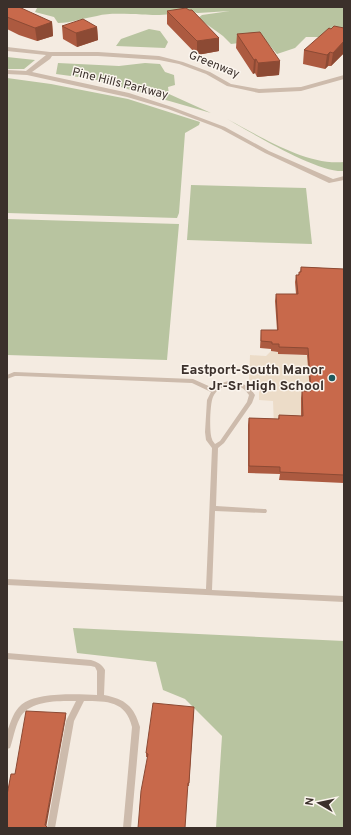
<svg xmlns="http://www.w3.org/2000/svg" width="351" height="835" viewBox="0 0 351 835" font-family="Overpass,sans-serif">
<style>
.green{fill:#b8c4a0}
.plaza{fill:#ecdcc8}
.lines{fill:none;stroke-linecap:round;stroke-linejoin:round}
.lane{fill:#cdbbac;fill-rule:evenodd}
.street{fill:#cdbbac;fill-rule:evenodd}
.wall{fill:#ac5a40}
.shaded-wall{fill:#8c4a34}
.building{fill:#c8694b;stroke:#8c4a34}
.poi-dot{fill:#1f5a5e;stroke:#fbf5ee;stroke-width:1.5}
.labels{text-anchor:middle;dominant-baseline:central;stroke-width:3;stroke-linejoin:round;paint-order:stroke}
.far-street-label{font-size:12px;fill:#3b302b;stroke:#fbf5ee}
.poi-label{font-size:14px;font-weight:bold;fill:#3b302b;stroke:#fbf5ee;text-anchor:end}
</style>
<rect width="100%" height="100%" fill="#f4ebe1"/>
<path class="green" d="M 7,7 L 344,7 L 344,37 L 306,37 L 295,48 L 277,54 L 265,40 L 231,44 L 223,36 L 198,18 L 202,15 L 230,11 L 198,13 L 179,10 C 171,18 142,14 131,14 C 120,14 108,13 97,16 C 83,18 72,23 58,23 L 54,17 L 35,12 L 37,8 Z
M 149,29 L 160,31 L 168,42 L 165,48 L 116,46 L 121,39 Z
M 7,57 L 35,60 L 24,69 L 7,69 Z
M 58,63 L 119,66 L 145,63 L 160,64 L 165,72 L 174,75 L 175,85 L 168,87 L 169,94 L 211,113 L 93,79 L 56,74 Z
M 7,78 L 51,84 L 128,99 L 200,122 L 199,125 L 185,133 L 179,213 L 177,218 L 7,213 Z
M 227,119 C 260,136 306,166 344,162 L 344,171 C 317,173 252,133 227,119 Z
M 191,185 L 306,188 L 312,244 L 187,240 Z
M 7,219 L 179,224 L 167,360 L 7,355 Z
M 73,628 L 344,641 L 344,828 L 216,828 L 222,736 L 185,699 L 163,690 L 156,662 L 77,653 Z"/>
<path class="plaza" d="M 271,351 L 278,352 L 278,354 L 318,356 L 310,398 L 302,423 L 274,426 L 273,401 L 259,400 L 259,388 L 255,383 L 249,380 L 250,355 L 266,356 Z"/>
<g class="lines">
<path class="lane" d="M 14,372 L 193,379 L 213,388 C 228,376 245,380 255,395 L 252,403 L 224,443 L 218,448 L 216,506 L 264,509 L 266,509 L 267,511 L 266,513 L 264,513 L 215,511 L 212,590 L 344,596 L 344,602 L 7,585 L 7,579 L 206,589 L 212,448 L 206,440 L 205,432 L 207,400 L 211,392 L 192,383 L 19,376 L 15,376 L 7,379 L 7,375 ZM 231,384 C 239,385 244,388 249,395 L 247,402 L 220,441 L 215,444 C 214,442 212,441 212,439 C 209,433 210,403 213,397 C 216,390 223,386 231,384 Z
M 7,653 L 91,660 C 97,662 102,664 105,670 L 104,695 C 125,699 134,706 140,727 L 131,828 L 123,828 L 132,727 C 126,701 107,701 84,701 L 74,721 L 55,828 L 47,828 L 66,721 L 76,701 C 59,701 32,700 21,716 C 16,724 14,735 11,745 L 10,748 L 7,749 L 7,732 L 8,729 C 11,721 14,711 21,705 C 36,692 77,694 97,695 L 97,671 L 95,667 L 91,666 L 7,659 Z"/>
<path class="street" d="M 7,47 L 50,52 L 98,52 L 159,56 L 183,62 L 210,72 L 231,84 L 259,89 L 301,87 L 344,75 L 344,79 L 301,91 L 259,93 L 227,86 L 206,74 L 179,64 L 159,60 L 98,56 L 52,56 L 50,59 L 32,72 L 129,93 L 172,107 L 225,127 L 269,151 L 333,179 L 344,176 L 344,180 L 329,183 L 265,153 L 221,129 L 168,109 L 127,97 L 27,75 L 7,74 L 7,70 L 26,71 L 46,55 L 7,51 Z"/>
</g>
<path class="wall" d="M 7,7 L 52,22 L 53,36 L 37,41 L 19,35 L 7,29 Z
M 167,11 L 219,38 L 219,51 L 197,55 L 167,24 Z
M 62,26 L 97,27 L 98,40 L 77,47 L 63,39 Z
M 344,28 L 344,53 L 331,66 L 328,66 L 325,69 L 303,64 L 304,50 L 331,29 Z
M 237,34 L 280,61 L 279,75 L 257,77 L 255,73 L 253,74 L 236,48 Z
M 301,267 L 344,269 L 344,483 L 279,480 L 280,474 L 248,473 L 248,425 L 249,418 L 278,419 L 279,415 L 301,416 L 301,398 L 302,391 L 310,391 L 307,355 L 278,354 L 278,352 L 271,351 L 271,349 L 260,348 L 261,330 L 277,330 L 275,301 L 276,294 L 296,294 L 295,282 L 296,275 L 298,275 L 300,272 Z
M 194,710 L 189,786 L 187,786 L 147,757 L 146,757 L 146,753 Z"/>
<path class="shaded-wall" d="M 52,22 L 53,36 L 37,41 L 35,28 Z
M 97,27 L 98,40 L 77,47 L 76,33 Z
M 219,38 L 219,51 L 197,55 L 197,41 Z
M 344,41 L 344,53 L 331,66 L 333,53 Z
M 330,52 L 328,66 L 325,69 L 327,55 Z
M 256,59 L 255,73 L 253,74 L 254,60 Z
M 280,61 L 279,75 L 257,77 L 258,63 Z
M 66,713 L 66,717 L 46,828 L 45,825 Z"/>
<path class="building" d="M 7,7 L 19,7 L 52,22 L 35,28 L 17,21 L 7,17 Z
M 186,8 L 189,10 L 192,10 L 219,38 L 197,41 L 167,11 Z
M 83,19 L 97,27 L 76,33 L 62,26 Z
M 334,26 L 344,28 L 344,41 L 333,53 L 330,52 L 327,55 L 304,50 L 329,28 L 331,29 Z
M 260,32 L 280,61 L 258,63 L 256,59 L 254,60 L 237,34 Z
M 301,267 L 344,269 L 344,475 L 280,472 L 280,467 L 249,466 L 249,418 L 279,419 L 279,415 L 303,416 L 302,391 L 311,391 L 308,348 L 279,347 L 279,344 L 272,344 L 272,342 L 261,341 L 261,330 L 278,330 L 276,294 L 298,294 L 296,275 L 299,275 L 299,272 L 301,272 Z
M 153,703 L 194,707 L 189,783 L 188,783 L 185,828 L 138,828 L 141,791 L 148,754 L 146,753 Z
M 26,711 L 66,713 L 45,825 L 47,827 L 47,828 L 7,828 L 7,795 L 11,774 L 15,774 Z"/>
<circle class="poi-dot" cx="332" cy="378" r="4"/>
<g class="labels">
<g class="far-street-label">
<text transform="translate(214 65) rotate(22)">Greenway</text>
<text transform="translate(120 84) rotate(14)">Pine Hills Parkway</text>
</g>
<g class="poi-label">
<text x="324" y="370">Eastport-South Manor<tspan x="324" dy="16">Jr-Sr High School</tspan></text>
</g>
</g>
<rect width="351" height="835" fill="none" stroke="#3b302b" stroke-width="16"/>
<g transform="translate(319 803) rotate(279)" stroke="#fbf5ee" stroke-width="3" paint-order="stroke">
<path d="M0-3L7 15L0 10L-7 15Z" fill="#3b302b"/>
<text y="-6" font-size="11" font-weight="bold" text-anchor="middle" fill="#3b302b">N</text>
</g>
</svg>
